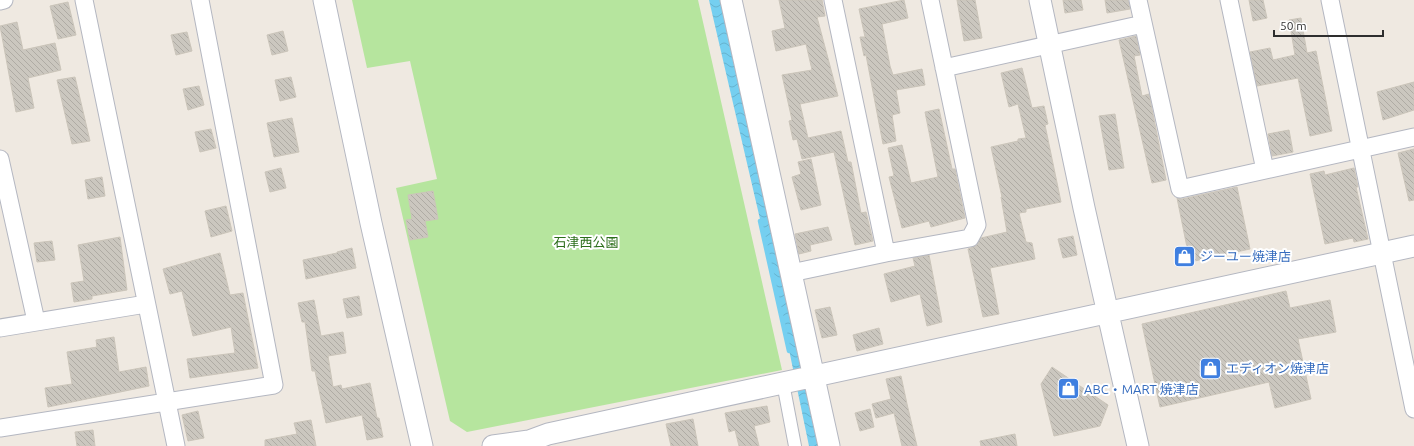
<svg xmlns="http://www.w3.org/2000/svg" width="1414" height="446" viewBox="0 0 1414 446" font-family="Ubuntu,'Noto Sans JP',sans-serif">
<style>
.green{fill:#b6e59e}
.water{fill:url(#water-waves)}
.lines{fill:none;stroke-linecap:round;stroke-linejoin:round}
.stream{stroke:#75cff0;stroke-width:4.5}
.building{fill:url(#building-back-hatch);stroke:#cbc5ba}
.pedestrian-casing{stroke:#b4b7c1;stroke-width:14}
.minor-casing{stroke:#b4b7c1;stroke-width:19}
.tertiary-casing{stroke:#b4b7c1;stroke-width:23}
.pedestrian{stroke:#fff;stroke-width:12}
.minor{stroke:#fff;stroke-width:17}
.tertiary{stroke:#fff;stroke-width:21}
.labels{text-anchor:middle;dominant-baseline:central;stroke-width:4;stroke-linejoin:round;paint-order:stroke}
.park-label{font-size:13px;fill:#2c6e1b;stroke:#fff}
.shop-label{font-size:13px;fill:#366cbe;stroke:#fff;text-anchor:start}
</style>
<defs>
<pattern id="water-waves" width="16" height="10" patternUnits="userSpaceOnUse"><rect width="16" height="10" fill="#75cff0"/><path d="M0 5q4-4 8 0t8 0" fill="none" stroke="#66b2ce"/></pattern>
<pattern id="building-back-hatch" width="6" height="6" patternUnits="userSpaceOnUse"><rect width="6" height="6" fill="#cbc7bf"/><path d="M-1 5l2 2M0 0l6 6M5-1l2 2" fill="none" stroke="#afaba4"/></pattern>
</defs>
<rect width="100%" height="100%" fill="#efe9e1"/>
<path class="green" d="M 352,0 L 698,0 L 782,370 L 467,432 L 450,421 L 396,188 L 437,179 L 410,61 L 367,68 Z"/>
<path class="water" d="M 709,0 L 721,0 L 818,446 L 809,446 L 777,292 Z"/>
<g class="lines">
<path class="stream" d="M 760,221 L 789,351"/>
</g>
<path class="building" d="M 779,0 L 822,0 L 825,16 L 817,17 L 838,96 L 800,104 L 808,138 L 841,131 L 848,162 L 851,162 L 861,213 L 866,212 L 873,241 L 855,245 L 834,152 L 802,159 L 797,139 L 793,140 L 789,121 L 792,120 L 782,75 L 812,70 L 806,44 L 776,51 L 772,31 L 785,28 Z
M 904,0 L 908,18 L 882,24 L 890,66 L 893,75 L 922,69 L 925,85 L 896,90 L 900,113 L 892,115 L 896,141 L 883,144 L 866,55 L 864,56 L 860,37 L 865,37 L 859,9 Z
M 957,0 L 975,0 L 982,38 L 964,41 Z
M 1063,0 L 1081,0 L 1083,10 L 1065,13 Z
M 1105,0 L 1128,0 L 1130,9 L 1107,13 Z
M 1249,0 L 1263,0 L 1267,18 L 1253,21 Z
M 68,2 L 76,35 L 58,39 L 50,6 Z
M 1301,18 L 1307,53 L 1316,51 L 1332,131 L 1310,136 L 1298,78 L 1257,86 L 1250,52 L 1270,48 L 1273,60 L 1295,55 L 1289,20 Z
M 17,22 L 23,50 L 55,43 L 61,70 L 28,78 L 34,108 L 16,112 L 0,26 Z
M 283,31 L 288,51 L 272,55 L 267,35 Z
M 187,32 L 192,51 L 176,55 L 171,35 Z
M 1136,36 L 1140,55 L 1134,56 L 1142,96 L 1149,94 L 1166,180 L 1152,183 L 1119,40 Z
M 1022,68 L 1032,108 L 1044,106 L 1048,124 L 1045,125 L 1061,202 L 1026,209 L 1026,212 L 1019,213 L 1026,242 L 1032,243 L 1035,259 L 990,268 L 999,314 L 983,317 L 968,249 L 976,246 L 981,238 L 1007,232 L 1001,197 L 1002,197 L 991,147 L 1018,141 L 1018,139 L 1026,138 L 1018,104 L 1009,107 L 1001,73 Z
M 75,77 L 90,141 L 72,144 L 57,80 Z
M 291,77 L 296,97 L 280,101 L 275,80 Z
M 1414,82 L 1414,110 L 1383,120 L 1377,92 Z
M 199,86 L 204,105 L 188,110 L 183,89 Z
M 939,109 L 952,169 L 955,169 L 965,218 L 931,227 L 929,221 L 902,228 L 889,177 L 894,176 L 888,148 L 902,145 L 911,183 L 938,177 L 925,112 Z
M 1115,114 L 1124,168 L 1109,170 L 1099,116 Z
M 292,118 L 299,152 L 274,157 L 267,123 Z
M 211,129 L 216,148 L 200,152 L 195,132 Z
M 1289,130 L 1293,152 L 1272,156 L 1268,134 Z
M 1414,149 L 1414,200 L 1409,201 L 1398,153 Z
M 811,159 L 821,205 L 801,210 L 792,177 L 801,174 L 798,162 Z
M 281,168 L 286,188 L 270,192 L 265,172 Z
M 1354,168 L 1358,187 L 1356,187 L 1368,239 L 1354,242 L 1353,238 L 1325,244 L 1310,174 L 1324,171 L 1325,175 Z
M 102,177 L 105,196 L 88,199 L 85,180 Z
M 1237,187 L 1250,249 L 1190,262 L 1177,198 L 1182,199 Z
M 433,191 L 438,219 L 425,221 L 428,237 L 410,240 L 406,220 L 412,219 L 408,195 Z
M 226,206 L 232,231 L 211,237 L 205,211 Z
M 828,227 L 832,240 L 810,245 L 811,251 L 799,254 L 795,234 Z
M 1073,236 L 1077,255 L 1063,258 L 1058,239 Z
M 120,237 L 127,290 L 92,296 L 92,299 L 74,302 L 71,283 L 84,281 L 78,245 Z
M 52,241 L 55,260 L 37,262 L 34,243 Z
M 352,248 L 356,268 L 306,279 L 303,260 L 337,253 L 337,252 Z
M 220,253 L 230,295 L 243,293 L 258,368 L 190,378 L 187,359 L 235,353 L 231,327 L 193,336 L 182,291 L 170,294 L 163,269 Z
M 929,255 L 942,322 L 927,326 L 920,294 L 891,302 L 884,274 L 915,266 L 913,258 Z
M 1286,291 L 1290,308 L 1330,300 L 1336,332 L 1298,339 L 1311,399 L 1275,408 L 1269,382 L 1160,407 L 1142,324 Z
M 359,296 L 362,315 L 347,318 L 343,299 Z
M 314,300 L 321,336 L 343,332 L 346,353 L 328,356 L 333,387 L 341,385 L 342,389 L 370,383 L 377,418 L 379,418 L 383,437 L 367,440 L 362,415 L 326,423 L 315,371 L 312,371 L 305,322 L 302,322 L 298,303 Z
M 830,307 L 837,335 L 822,338 L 815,310 Z
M 879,328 L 883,344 L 857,351 L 853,335 Z
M 114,337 L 119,372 L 146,367 L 149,386 L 48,407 L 45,388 L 72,384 L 67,352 L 97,347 L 96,340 Z
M 1052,367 L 1108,405 L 1100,426 L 1054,436 L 1041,384 Z
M 901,376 L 907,404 L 917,446 L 902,446 L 894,413 L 876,418 L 872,404 L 891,399 L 886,379 Z
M 767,406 L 770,422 L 754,426 L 759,446 L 739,446 L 735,430 L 729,432 L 725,413 Z
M 870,409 L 874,427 L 860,431 L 855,413 Z
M 198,411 L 204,438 L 188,441 L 182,415 Z
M 693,419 L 698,446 L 671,446 L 666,424 Z
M 311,420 L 316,446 L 265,446 L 265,440 L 297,434 L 294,423 Z
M 93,430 L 95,446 L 77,446 L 75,432 Z
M 1015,434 L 1017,446 L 981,446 L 980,441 Z"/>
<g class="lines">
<defs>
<path id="pedestrian" d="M 783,383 L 795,446"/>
<path id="minor" d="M 84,0 L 176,446
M 833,0 L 886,253 L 970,238 L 977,225 L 930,0
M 1138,0 L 1180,189 L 1414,137
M 1229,0 L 1265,170
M 1330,0 L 1414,409
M 0,1 L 4,0
M 944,68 L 1143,24
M 0,159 L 36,321
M 791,273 L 886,253
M 0,328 L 146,304
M 0,428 L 274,385 L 200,0"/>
<path id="tertiary" d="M 324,0 L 371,223 L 422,446
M 731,0 L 829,446
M 1040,0 L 1084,208 L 1138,446
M 493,446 L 529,441 L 548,434 L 1414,246"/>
</defs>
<use href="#pedestrian" class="pedestrian-casing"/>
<use href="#minor" class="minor-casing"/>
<use href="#tertiary" class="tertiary-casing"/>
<use href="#pedestrian" class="pedestrian"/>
<use href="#minor" class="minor"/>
<use href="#tertiary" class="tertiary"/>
</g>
<defs>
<symbol id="shop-square" viewBox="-11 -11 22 22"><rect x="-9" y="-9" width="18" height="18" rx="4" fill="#3f7fe0" stroke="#fff"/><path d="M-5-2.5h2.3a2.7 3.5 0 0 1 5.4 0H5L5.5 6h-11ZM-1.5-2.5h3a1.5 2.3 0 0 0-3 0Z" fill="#fff"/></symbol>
</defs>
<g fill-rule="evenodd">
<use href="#shop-square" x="1172" y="244" width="25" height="25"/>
<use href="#shop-square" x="1198" y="356" width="25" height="25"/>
<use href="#shop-square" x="1056" y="376" width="25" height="25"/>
</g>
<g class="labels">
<g class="park-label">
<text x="586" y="242">石津西公園</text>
</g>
<g class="shop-label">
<text x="1200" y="256">ジーユー焼津店</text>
<text x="1226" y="368">エディオン焼津店</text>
<text x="1084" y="389">ABC・MART 焼津店</text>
</g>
</g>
<path d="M1274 30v6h109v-6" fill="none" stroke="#2e2e2e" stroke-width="2"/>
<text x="1280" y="30" font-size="12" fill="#2e2e2e" stroke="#ffffff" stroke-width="3" paint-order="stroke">50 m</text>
</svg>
